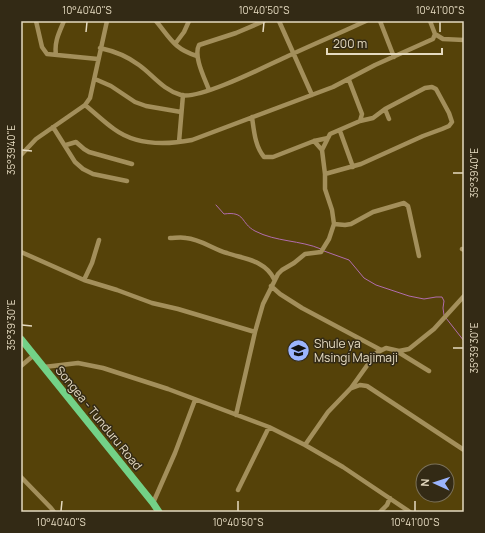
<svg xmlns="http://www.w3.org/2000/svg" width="485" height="533" viewBox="0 0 485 533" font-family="Manrope,sans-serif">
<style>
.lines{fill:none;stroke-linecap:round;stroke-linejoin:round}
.stream{stroke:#b06cac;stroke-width:1}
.minor{stroke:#a38f5b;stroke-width:4.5}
.highway{stroke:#73d187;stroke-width:7}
.ticks{fill:none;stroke:#e5dac0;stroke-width:1.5}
.labels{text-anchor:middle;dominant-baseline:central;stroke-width:3;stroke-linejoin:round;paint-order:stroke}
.poi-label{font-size:12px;fill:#e5dac0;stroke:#332a15;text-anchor:start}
.street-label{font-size:12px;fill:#e5dac0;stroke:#332a15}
.neatline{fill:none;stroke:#e5dac0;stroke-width:1.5}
.ticks-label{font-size:10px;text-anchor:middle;fill:#e5dac0}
</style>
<rect width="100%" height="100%" fill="#554209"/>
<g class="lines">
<path class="stream" d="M 216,205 L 224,214 C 246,211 240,223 255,231 C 276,242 300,240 321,249
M 324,251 L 349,260 L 364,278 L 376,285 L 409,296 L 424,299 L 436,297 L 442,297 L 444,301 L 443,308 L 444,315
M 446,318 L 464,341"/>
<path class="minor" d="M 36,21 L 42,47 L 47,54 L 98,59
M 156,21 C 170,38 174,49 197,56
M 279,21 L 312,95
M 380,21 L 394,57
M 435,34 L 443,39 L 464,40
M 175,44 L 184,32 L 189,21
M 100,48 C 114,51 127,56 139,65 C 153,75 163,90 181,95 C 200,100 268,65 288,56 C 314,44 340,33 366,21
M 56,55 C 54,42 59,33 64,21
M 95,79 L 111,86 L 135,102 L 146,106 L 181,112
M 209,90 C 205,79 193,56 199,45 L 236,33 L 264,21
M 85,105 C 95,113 104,122 114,129 C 137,146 166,145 192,140 L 333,87 L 375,65 L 433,39 L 435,34 L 430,21
M 385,109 L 389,119
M 252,117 C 254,131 255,146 264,157 L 273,157 L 314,141 L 328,138
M 53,127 L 75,162 L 83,169 L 93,174 L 127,181
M 340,131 L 353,167
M 314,141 L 322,150
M 179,142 L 183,95
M 66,145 L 76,142 L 84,149 L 89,152 L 132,164
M 21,155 L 36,139 L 85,105 L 90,98 L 107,21
M 325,174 L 361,164 L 423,136 L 442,129 L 449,126 L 452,122 L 449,113 L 436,89 L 432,87 L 425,88 L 385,109 L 373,118 L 360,121 L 362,114 L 349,80
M 334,224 L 345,225 L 351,224 L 373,212 L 404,203 L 408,206 L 409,210 L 419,256
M 170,238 C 175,238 181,237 186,238 C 200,239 213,249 227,253 C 244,259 265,260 274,279
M 462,249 L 464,250
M 21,252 L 84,280 L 117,290 L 152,303 L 178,309 L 255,332 L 236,415
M 84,280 L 92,263 L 99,240
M 271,286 L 280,294 L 302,308 L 381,350
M 255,332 L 263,304 L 278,274 L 282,270 L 294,263 L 305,254 L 321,252 L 329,239 L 334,224 L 332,210 L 325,189 L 325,174 L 322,150 L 330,134 L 360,121
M 398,352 L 429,371
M 21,366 L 34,355
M 44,367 L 78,363 L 103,368 L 168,389 L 269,427 L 305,445 L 343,467 L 410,512
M 352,388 L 360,385 L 367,386 L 464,450
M 305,445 L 328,412 L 351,388 L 376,353 L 386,348 L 399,351 L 409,349 L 434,329 L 464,296
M 21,477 L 51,508 L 54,512
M 238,490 L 269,427
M 153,503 L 175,453 L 195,400
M 380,512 L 387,505 L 390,498"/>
<path class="highway" d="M 21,339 L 153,503 L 159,512"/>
</g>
<path class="ticks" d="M 86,32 L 87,22M 263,32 L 264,22M 440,32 L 440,22M 22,150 L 32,151M 453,173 L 463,173M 22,325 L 32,326M 453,348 L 463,348M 61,511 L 62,501M 238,511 L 238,501M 415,511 L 415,501"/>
<defs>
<symbol id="school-disc" viewBox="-11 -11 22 22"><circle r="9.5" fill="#9bb4fd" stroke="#332a15"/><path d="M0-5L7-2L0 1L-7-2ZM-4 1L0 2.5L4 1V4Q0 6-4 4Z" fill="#111"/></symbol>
</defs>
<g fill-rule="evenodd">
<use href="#school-disc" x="286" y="338" width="25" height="25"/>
</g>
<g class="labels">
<g class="poi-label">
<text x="314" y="343">Shule ya<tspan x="314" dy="14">Msingi Majimaji</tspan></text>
</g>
<g class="street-label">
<text transform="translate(99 418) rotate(51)">Songea - Tunduru Road</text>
</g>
</g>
<rect width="485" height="533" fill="none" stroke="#332a15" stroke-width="44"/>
<g transform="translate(435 483) rotate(273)"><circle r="19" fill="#332a15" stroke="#7a7059"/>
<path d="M0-3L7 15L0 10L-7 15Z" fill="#9bb4fd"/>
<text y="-6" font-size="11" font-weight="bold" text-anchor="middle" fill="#e5dac0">N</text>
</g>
<path d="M327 48v6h115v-6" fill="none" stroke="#e5dac0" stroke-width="2"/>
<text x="333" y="48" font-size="12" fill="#e5dac0" stroke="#332a15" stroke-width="3" paint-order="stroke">200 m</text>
<rect x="22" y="22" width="441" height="489" class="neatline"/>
<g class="ticks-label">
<text x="87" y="14">10°40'40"S</text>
<text x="264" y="14">10°40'50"S</text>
<text x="440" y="14">10°41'00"S</text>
<text transform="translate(11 150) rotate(-90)" y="4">35°39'40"E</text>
<text transform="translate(474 173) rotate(-90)" y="4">35°39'40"E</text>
<text transform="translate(11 325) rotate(-90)" y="4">35°39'30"E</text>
<text transform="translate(474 348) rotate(-90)" y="4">35°39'30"E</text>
<text x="61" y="526">10°40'40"S</text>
<text x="238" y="526">10°40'50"S</text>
<text x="415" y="526">10°41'00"S</text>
</g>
</svg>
